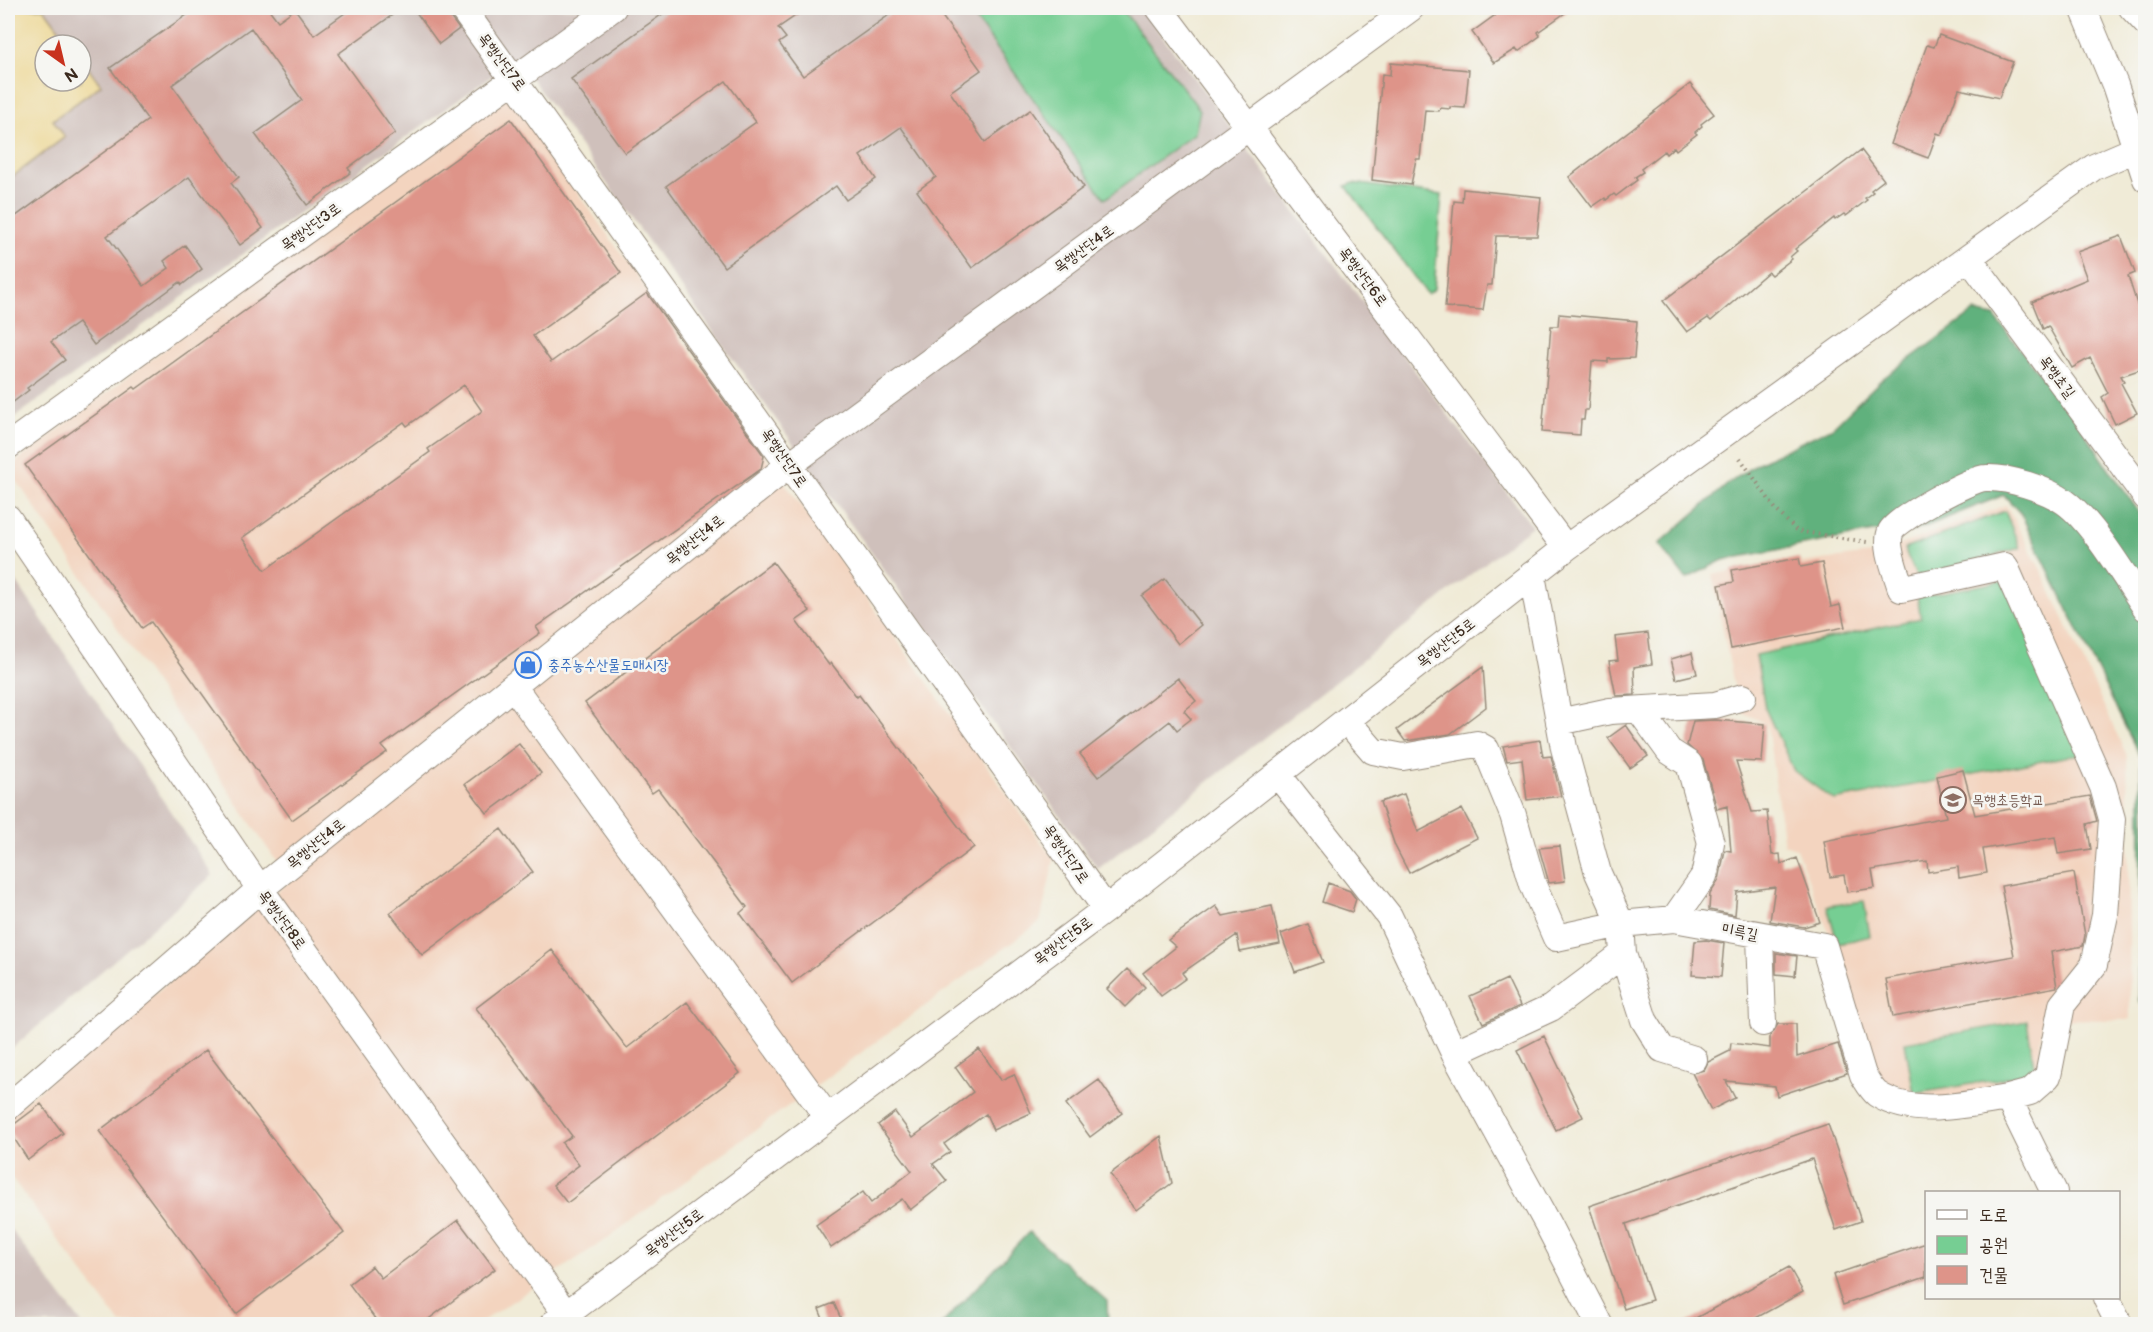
<svg xmlns="http://www.w3.org/2000/svg" width="2153" height="1332" viewBox="0 0 2153 1332" font-family="'Balsamiq Sans','Poor Story',sans-serif">
<style>
.built{fill:#f3d4bf}
.industrial{fill:#cfc0bb;fill-rule:evenodd}
.green{fill:#76ce93;stroke:#587c58;stroke-width:1.5}
.forest{fill:#60b17d;stroke:#4e6e4e;stroke-width:1.5}
.sand{fill:#eeda9e;stroke:#94825e;stroke-width:1.5}
.building{fill:#de9489;fill-rule:evenodd}
.lines{fill:none;stroke-linecap:round;stroke-linejoin:round}
.minor-casing{stroke:#968a7a;stroke-width:28}
.path{stroke:#968a7a;stroke-width:4;stroke-dasharray:1.5 4.5;stroke-linecap:butt}
.minor{stroke:#fff;stroke-width:26}
.labels{text-anchor:middle;dominant-baseline:central;stroke-width:5;stroke-linejoin:round;paint-order:stroke}
.street-label{font-size:15px;fill:#3b2a1e;stroke:#f6f6f2}
.shop-label{font-size:15px;fill:#366cbe;stroke:#f6f6f2;text-anchor:start}
.education-label{font-size:15px;fill:#785e54;stroke:#f6f6f2;text-anchor:start}
</style>
<rect width="100%" height="100%" fill="#f6f6f2"/>
<filter id="ink" filterUnits="userSpaceOnUse"><feTurbulence type="fractalNoise" baseFrequency=".0167" numOctaves="2"/><feDisplacementMap in="SourceGraphic" scale="12" xChannelSelector="R" yChannelSelector="G"/><feConvolveMatrix kernelMatrix="1 2 1 2 8 2 1 2 1" color-interpolation-filters="sRGB"/></filter>
<filter id="wash" filterUnits="userSpaceOnUse"><feTurbulence type="fractalNoise" baseFrequency=".008" numOctaves="4" result="noise"/><feDisplacementMap in="SourceGraphic" scale="24" xChannelSelector="R" yChannelSelector="G"/><feGaussianBlur stdDeviation="1.35" result="paint"/><feColorMatrix in="noise" values="0 0 0 0 0 0 0 0 0 0 0 0 0 0 0 0 0 1.4 0 .05"/><feComposite in="paint" operator="in"/></filter>
<g filter="url(#wash)">
<rect width="100%" height="100%" fill="#f0ebd7"/>
<path class="built" d="M 505,91 L 1054,860 L 1040,922 L 602,1242 L 478,1324 L 121,1324 L 8,1173 L 8,1116 L 290,881 L 8,468 Z
M 2006,505 L 2043,574 L 2127,756 L 2130,1020 L 2042,1019 L 2039,1073 L 2019,1089 L 1913,1105 L 1877,1083 L 1832,940 L 1796,848 L 1784,844 L 1767,724 L 1742,712 L 1736,695 L 1712,574 L 1879,553 Z"/>
<path class="industrial" d="M 8,8 L 1141,8 L 1532,526 L 1098,869 L 517,58 L 8,422 ZM 45,45 L 81,45 L 81,81 L 45,81 Z
M 8,569 L 213,875 L 8,1052 Z
M 8,1226 L 82,1324 L 8,1324 Z"/>
<path class="green" d="M 968,8 L 1121,8 L 1200,110 L 1195,133 L 1105,199 Z
M 1353,183 L 1442,195 L 1434,289 L 1427,294 L 1346,186 Z
M 2005,511 L 2020,548 L 1917,577 L 1904,549 Z
M 2003,581 L 2080,754 L 1834,800 L 1794,771 L 1765,708 L 1756,655 L 1921,618 L 1917,597 Z
M 1864,901 L 1870,936 L 1838,944 L 1827,906 Z
M 2027,1021 L 2035,1073 L 1914,1094 L 1905,1042 Z"/>
<path class="forest" d="M 1974,312 L 1994,316 L 2073,416 L 2145,521 L 2145,1009 L 2140,1002 L 2141,759 L 2021,514 L 2004,495 L 1914,531 L 1873,532 L 1723,560 L 1686,579 L 1659,544 L 1728,484 L 1756,464 L 1833,427 L 1882,379 Z
M 1029,1232 L 1107,1301 L 1108,1324 L 942,1324 Z"/>
<path class="sand" d="M 8,8 L 44,8 L 71,45 L 45,45 L 45,81 L 81,81 L 81,58 L 101,85 L 53,120 L 65,137 L 8,180 Z"/>
<g id="blocks">
<path class="building" d="M 197,8 L 268,8 L 278,21 L 295,9 L 314,35 L 352,8 L 402,8 L 338,54 L 395,133 L 348,168 L 351,172 L 307,205 L 255,134 L 302,100 L 251,28 L 172,85 L 239,177 L 231,183 L 263,228 L 240,245 L 189,177 L 107,236 L 144,286 L 169,268 L 164,261 L 185,245 L 202,269 L 182,285 L 180,282 L 94,345 L 78,323 L 51,342 L 65,360 L 27,388 L 29,390 L 8,406 L 8,222 L 148,120 L 110,68 Z
M 413,8 L 447,8 L 450,17 L 459,29 L 439,44 Z
M 671,8 L 807,8 L 778,28 L 786,38 L 779,43 L 803,76 L 899,8 L 936,8 L 981,70 L 950,92 L 985,142 L 1030,110 L 1084,187 L 972,268 L 917,191 L 936,177 L 901,127 L 860,156 L 876,179 L 846,200 L 836,186 L 724,267 L 666,186 L 756,122 L 726,81 L 625,153 L 571,79 Z
M 1505,8 L 1572,8 L 1538,32 L 1540,36 L 1518,52 L 1516,49 L 1494,63 L 1472,32 Z
M 1939,35 L 2013,62 L 1999,98 L 1959,89 L 1942,135 L 1937,133 L 1928,158 L 1891,144 L 1927,45 L 1934,47 Z
M 1391,63 L 1469,70 L 1465,108 L 1450,107 L 1450,109 L 1440,108 L 1439,111 L 1425,110 L 1420,159 L 1416,159 L 1411,185 L 1372,180 L 1382,74 L 1390,75 Z
M 1690,84 L 1714,114 L 1701,124 L 1702,126 L 1695,132 L 1697,134 L 1676,150 L 1674,147 L 1666,154 L 1664,151 L 1641,169 L 1643,172 L 1635,177 L 1637,180 L 1616,196 L 1614,194 L 1606,200 L 1605,198 L 1592,207 L 1569,177 Z
M 511,119 L 621,273 L 533,336 L 551,362 L 647,293 L 764,456 L 761,469 L 536,627 L 540,633 L 382,746 L 387,752 L 292,820 L 151,622 L 142,628 L 25,465 L 134,387 L 136,389 ZM 464,385 L 482,411 L 428,449 L 430,452 L 265,570 L 242,538 L 404,422 L 407,426 Z
M 1861,150 L 1884,180 L 1871,190 L 1873,192 L 1865,198 L 1867,200 L 1846,216 L 1844,214 L 1835,220 L 1834,218 L 1795,249 L 1797,251 L 1790,257 L 1792,259 L 1771,275 L 1768,272 L 1711,321 L 1708,318 L 1687,332 L 1663,301 Z
M 1463,189 L 1541,197 L 1537,236 L 1496,236 L 1492,285 L 1487,285 L 1483,310 L 1445,307 L 1454,201 L 1462,202 Z
M 2121,236 L 2135,273 L 2128,276 L 2145,329 L 2145,368 L 2121,376 L 2124,381 L 2121,383 L 2137,413 L 2115,424 L 2102,397 L 2108,393 L 2090,358 L 2072,368 L 2048,326 L 2043,329 L 2032,302 L 2087,279 L 2077,252 Z
M 1559,314 L 1637,321 L 1634,358 L 1608,359 L 1608,362 L 1592,361 L 1588,410 L 1585,410 L 1584,420 L 1581,420 L 1580,435 L 1542,432 L 1551,326 L 1558,326 Z
M 1799,558 L 1801,567 L 1822,563 L 1831,607 L 1840,605 L 1845,627 L 1731,649 L 1719,585 L 1734,582 L 1732,570 Z
M 773,562 L 810,611 L 796,621 L 829,665 L 831,663 L 857,697 L 859,695 L 974,847 L 792,983 L 740,913 L 747,907 L 658,789 L 652,793 L 585,703 Z
M 1165,579 L 1201,625 L 1178,644 L 1142,596 Z
M 1648,633 L 1652,664 L 1634,667 L 1635,695 L 1616,696 L 1609,661 L 1618,660 L 1615,637 Z
M 1692,653 L 1697,674 L 1676,679 L 1671,659 Z
M 1483,667 L 1486,707 L 1450,734 L 1405,741 L 1397,730 Z
M 1178,678 L 1196,701 L 1184,711 L 1191,719 L 1177,730 L 1170,721 L 1098,777 L 1080,754 Z
M 1715,720 L 1765,724 L 1762,762 L 1736,761 L 1752,812 L 1767,811 L 1772,855 L 1780,854 L 1781,864 L 1797,858 L 1820,922 L 1804,927 L 1770,921 L 1775,887 L 1737,892 L 1735,915 L 1709,910 L 1710,894 L 1719,880 L 1725,850 L 1731,851 L 1727,806 L 1717,809 L 1703,760 L 1687,745 L 1693,721 Z
M 1626,725 L 1648,756 L 1630,768 L 1608,738 Z
M 1540,740 L 1543,757 L 1551,756 L 1561,796 L 1527,800 L 1522,759 L 1507,761 L 1503,746 Z
M 519,744 L 541,773 L 487,813 L 465,784 Z
M 1963,770 L 1975,815 L 2090,796 L 2097,821 L 2087,824 L 2091,849 L 2058,854 L 2055,837 L 1983,849 L 1987,873 L 1959,878 L 1958,867 L 1928,872 L 1927,861 L 1872,870 L 1875,888 L 1847,892 L 1844,875 L 1830,877 L 1824,841 L 1946,817 L 1937,776 Z
M 1404,794 L 1418,832 L 1462,809 L 1477,838 L 1409,873 L 1395,846 L 1380,802 Z
M 501,829 L 533,872 L 422,955 L 390,913 Z
M 1560,846 L 1565,881 L 1549,883 L 1539,848 Z
M 2074,873 L 2085,935 L 2083,946 L 2051,952 L 2057,987 L 1893,1017 L 1886,979 L 2014,956 L 2001,886 Z
M 1328,883 L 1350,891 L 1356,899 L 1352,912 L 1322,902 Z
M 1216,906 L 1223,916 L 1272,906 L 1280,944 L 1240,952 L 1237,935 L 1182,973 L 1186,978 L 1161,996 L 1143,973 L 1176,947 L 1168,940 Z
M 1308,924 L 1323,962 L 1295,972 L 1281,934 Z
M 1706,940 L 1724,943 L 1721,977 L 1692,975 L 1695,941 Z
M 552,950 L 627,1048 L 687,1002 L 740,1073 L 567,1203 L 553,1185 L 579,1165 L 562,1143 L 572,1136 L 476,1008 Z
M 1776,953 L 1797,956 L 1795,976 L 1776,974 Z
M 1127,969 L 1145,987 L 1125,1007 L 1107,989 Z
M 1507,979 L 1520,1006 L 1483,1023 L 1470,996 Z
M 1778,1024 L 1796,1024 L 1797,1057 L 1838,1044 L 1847,1073 L 1777,1096 L 1775,1086 L 1726,1081 L 1735,1098 L 1711,1110 L 1692,1073 L 1704,1070 L 1708,1062 L 1730,1051 L 1731,1043 L 1770,1048 L 1770,1036 Z
M 1544,1036 L 1583,1117 L 1556,1130 L 1517,1050 Z
M 979,1049 L 1001,1080 L 1014,1074 L 1031,1113 L 993,1130 L 986,1114 L 944,1144 L 950,1152 L 933,1164 L 947,1181 L 910,1210 L 902,1199 L 831,1248 L 816,1225 L 863,1192 L 871,1203 L 912,1171 L 878,1125 L 895,1112 L 913,1137 L 940,1117 L 973,1092 L 955,1067 Z
M 206,1050 L 344,1233 L 236,1314 L 99,1131 Z
M 1099,1080 L 1122,1113 L 1090,1137 L 1066,1104 Z
M 41,1104 L 63,1133 L 28,1160 L 8,1129 Z
M 1828,1124 L 1861,1221 L 1836,1230 L 1812,1159 L 1626,1224 L 1652,1300 L 1624,1309 L 1589,1206 Z
M 1161,1136 L 1172,1183 L 1136,1210 L 1110,1174 Z
M 458,1220 L 495,1269 L 422,1324 L 379,1324 L 349,1284 L 372,1266 L 381,1278 Z
M 1926,1243 L 1926,1277 L 1843,1305 L 1833,1275 Z
M 1789,1267 L 1803,1292 L 1745,1324 L 1685,1324 Z
M 834,1303 L 841,1319 L 825,1324 L 819,1309 Z"/>
</g>
</g>
<g filter="url(#ink)">
<use href="#blocks" fill-opacity="0" stroke="#968a7a" stroke-width="1.5"/>
<g class="lines">
<defs>
<path id="minor" d="M 462,8 L 1106,909
M 1159,8 L 1566,548
M 2083,8 L 2115,85 L 2146,179
M 2132,8 L 2146,23
M 1969,258 L 2146,497
M 8,446 L 613,8
M 8,518 L 260,889 L 566,1314
M 1532,575 L 1564,748 L 1598,873 L 1621,924 L 1623,954 L 1644,1020 L 1662,1049 L 1694,1059
M 513,686 L 828,1118
M 1640,711 L 1669,751 L 1689,764 L 1711,843 L 1704,876 L 1674,919
M 1347,721 L 1373,751 L 1403,757 L 1477,744 L 1486,749 L 1513,815 L 1533,885 L 1556,938 L 1621,924 L 1674,919 L 1824,946 L 1863,1075 C 1867,1081 1871,1089 1877,1094 C 1914,1118 1967,1104 2008,1098 L 2054,1192
M 1559,722 L 1610,711 L 1715,705 L 1743,697
M 1278,775 L 1389,916 L 1454,1053 L 1547,1223 L 1599,1324
M 1760,936 L 1763,1023
M 1454,1053 L 1551,1008 L 1623,954
M 2008,1098 L 2030,1092 L 2048,1076 L 2062,1005 L 2094,965 L 2105,915 L 2112,819 L 2103,787 L 2005,566 L 1901,589 C 1897,574 1884,546 1891,531 C 1898,518 1971,478 1986,478 C 2009,477 2046,489 2065,502 C 2092,521 2126,579 2146,608
M 8,1107 L 260,889 L 789,465 L 1411,8
M 2106,1298 L 2119,1324
M 553,1324 L 1106,909 L 1566,548 L 2094,167 L 2136,149 L 2146,150"/>
</defs>
<use href="#minor" class="minor-casing"/>
<path class="path" d="M 1740,458 L 1777,511 L 1797,531 L 1867,542"/>
<use href="#minor" class="minor"/>
</g>
</g>
<defs>
<symbol id="shop-ring" viewBox="-11 -11 22 22"><circle r="9.5" fill="#f6f6f2" stroke="#3f7fe0" stroke-width="1.5"/><path d="M-5-2.5h2.3a2.7 3.5 0 0 1 5.4 0H5L5.5 6h-11ZM-1.5-2.5h3a1.5 2.3 0 0 0-3 0Z" fill="#3f7fe0"/></symbol>
<symbol id="school-ring" viewBox="-11 -11 22 22"><circle r="9.5" fill="#f6f6f2" stroke="#8d6e63" stroke-width="1.5"/><path d="M0-5L7-2L0 1L-7-2ZM-4 1L0 2.5L4 1V4Q0 6-4 4Z" fill="#8d6e63"/></symbol>
</defs>
<g fill-rule="evenodd">
<use href="#shop-ring" x="513" y="650" width="30" height="30"/>
<use href="#school-ring" x="1938" y="785" width="30" height="30"/>
</g>
<g class="labels">
<g class="street-label">
<text transform="translate(502 62) rotate(53)">목행산단7로</text>
<text transform="translate(311 227) rotate(-36)">목행산단3로</text>
<text transform="translate(1084 249) rotate(-36)">목행산단4로</text>
<text transform="translate(1363 277) rotate(53)">목행산단6로</text>
<text transform="translate(2057 377) rotate(53)">목행초길</text>
<text transform="translate(784 458) rotate(55)">목행산단7로</text>
<text transform="translate(695 540) rotate(-39)">목행산단4로</text>
<text transform="translate(1446 643) rotate(-38)">목행산단5로</text>
<text transform="translate(316 844) rotate(-39)">목행산단4로</text>
<text transform="translate(1066 854) rotate(55)">목행산단7로</text>
<text transform="translate(282 920) rotate(54)">목행산단8로</text>
<text transform="translate(1740 932) rotate(11)">미륵길</text>
<text transform="translate(1063 941) rotate(-37)">목행산단5로</text>
<text transform="translate(674 1233) rotate(-37)">목행산단5로</text>
</g>
<g class="shop-label">
<text x="548" y="665">충주농수산물도매시장</text>
</g>
<g class="education-label">
<text x="1972" y="800">목행초등학교</text>
</g>
</g>
<rect width="2153" height="1332" fill="none" stroke="#f6f6f2" stroke-width="30"/>
<rect x="1925" y="1191" width="195" height="108" fill="#f6f6f2" stroke="#aba49d" stroke-width="1.5"/>
<rect x="1937" y="1210" width="30" height="9" fill="#ffffff" stroke="#aba49d" stroke-width="1.5"/>
<text x="1979" y="1221" font-size="18" fill="#3b2a1e">도로</text>
<rect x="1937" y="1236" width="30" height="18" fill="#76ce93" stroke="#aba49d" stroke-width="1.5"/>
<text x="1979" y="1251" font-size="18" fill="#3b2a1e">공원</text>
<rect x="1937" y="1266" width="30" height="18" fill="#de9489" stroke="#aba49d" stroke-width="1.5"/>
<text x="1979" y="1281" font-size="18" fill="#3b2a1e">건물</text>
<g transform="translate(63 63) rotate(146)"><circle r="28" fill="#f6f6f2" stroke="#aba49d" stroke-width="1.5"/>
<path d="M0-4.5L10 22L0 15L-10 22Z" fill="#c8321e"/>
<text y="-9" font-size="16" font-weight="bold" text-anchor="middle" fill="#3b2a1e">N</text>
</g>
</svg>
